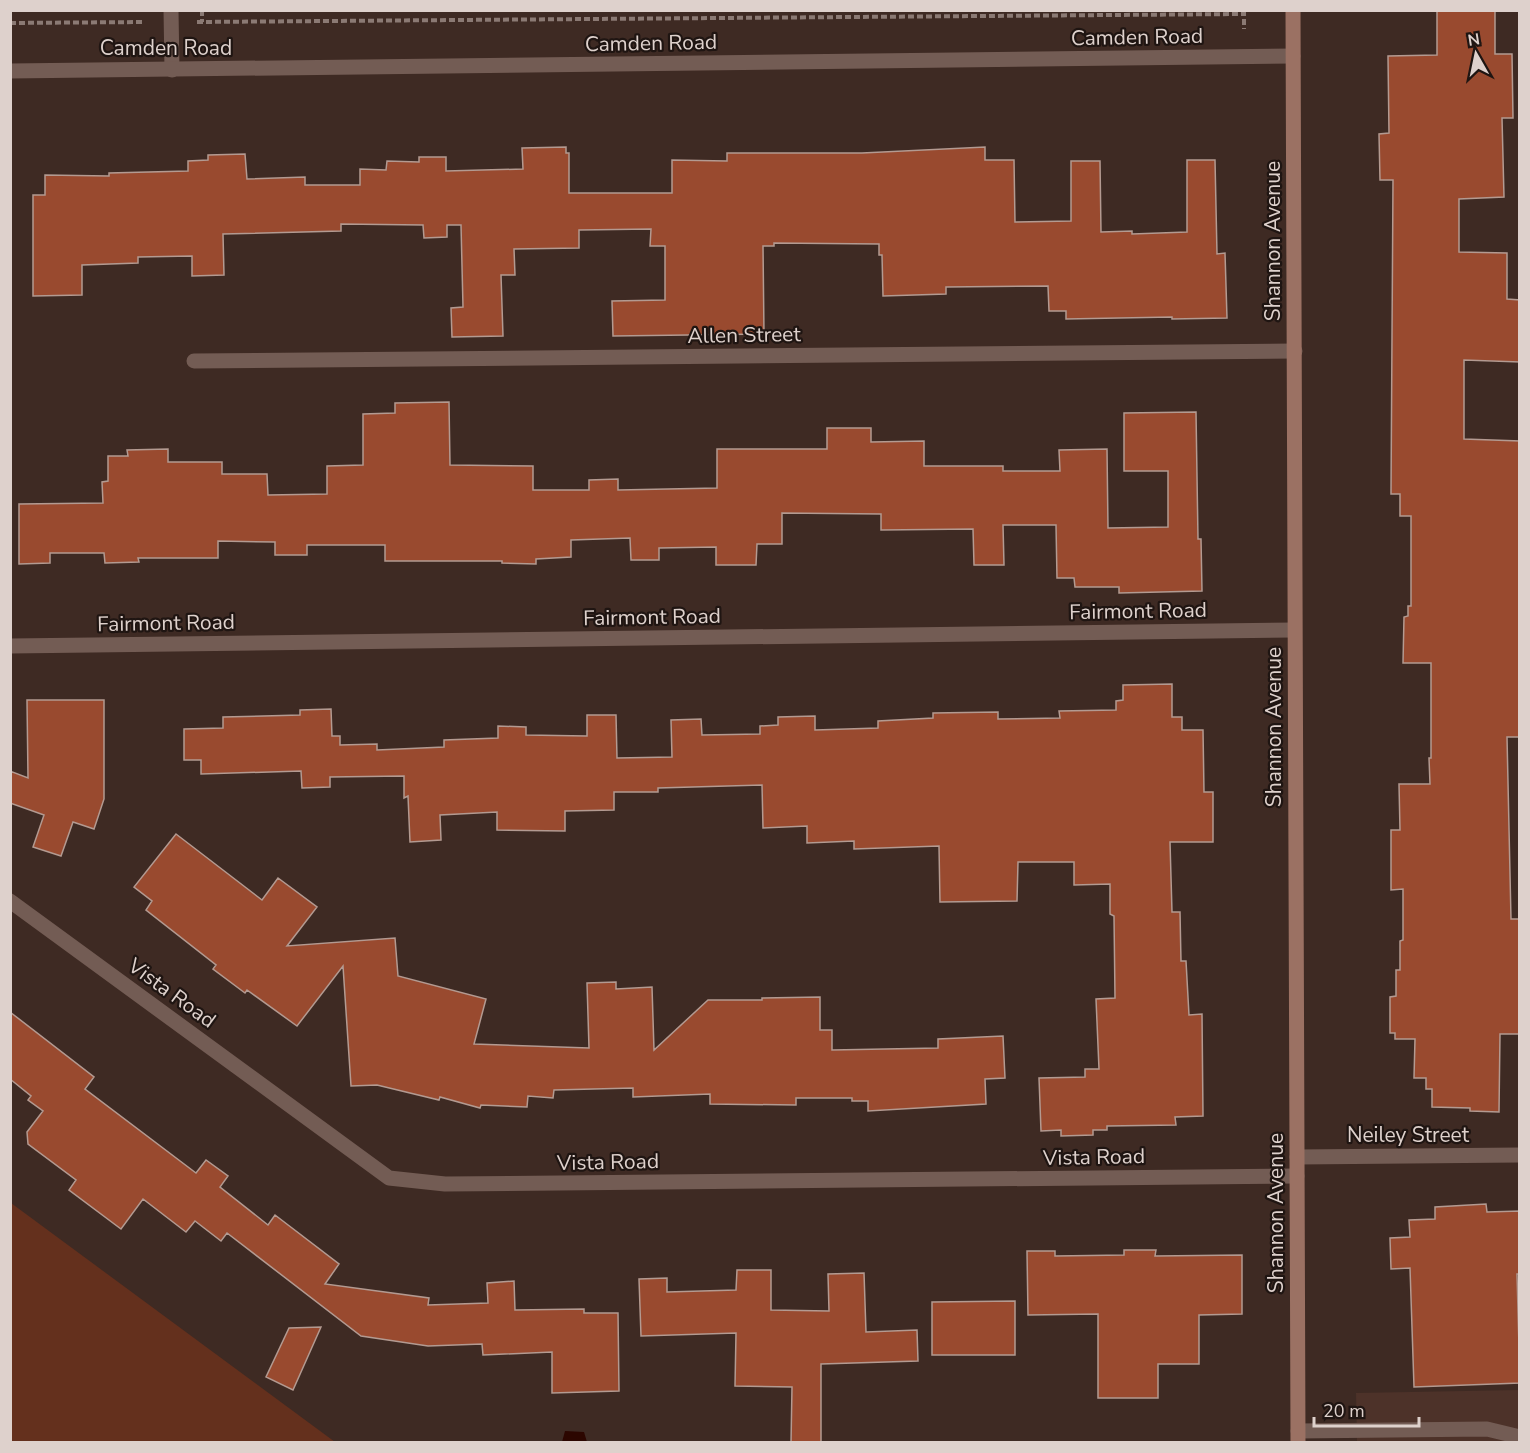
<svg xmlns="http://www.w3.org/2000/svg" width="1530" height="1453" viewBox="0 0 1530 1453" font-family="'Nunito Sans',sans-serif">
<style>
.built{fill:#4d3229}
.green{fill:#64301d}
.water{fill:#2c0600}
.building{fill:#994a2f;stroke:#b39a91;stroke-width:1.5}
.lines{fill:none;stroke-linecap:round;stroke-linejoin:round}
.path{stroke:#8b7a74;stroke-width:4;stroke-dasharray:6 3;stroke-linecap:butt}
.service{stroke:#735c54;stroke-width:15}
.minor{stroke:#735c54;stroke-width:15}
.tertiary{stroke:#735c54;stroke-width:15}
.secondary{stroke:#9b7163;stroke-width:15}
.labels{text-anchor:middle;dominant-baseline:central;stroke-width:4.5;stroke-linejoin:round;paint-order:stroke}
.street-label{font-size:21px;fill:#ded1cc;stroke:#1f1512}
</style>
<rect width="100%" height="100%" fill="#3e2a23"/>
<path class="built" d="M 1519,1390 L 1519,1442 L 1357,1442 L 1356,1393 Z"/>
<path class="green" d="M 11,1203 L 335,1442 L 11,1442 Z"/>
<path class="water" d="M 565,1431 L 584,1432 L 587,1442 L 562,1442 Z"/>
<path class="building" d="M 1437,10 L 1495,10 L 1495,54 L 1512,54 L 1513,118 L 1502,118 L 1504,197 L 1459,199 L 1459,252 L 1507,253 L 1507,299 L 1520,300 L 1520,362 L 1464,360 L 1464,439 L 1520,441 L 1520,737 L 1507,737 L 1511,919 L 1520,919 L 1520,1034 L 1500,1034 L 1499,1112 L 1470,1111 L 1470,1108 L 1432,1107 L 1432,1089 L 1426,1089 L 1426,1078 L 1414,1078 L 1415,1039 L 1395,1039 L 1395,1033 L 1390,1033 L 1390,997 L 1396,996 L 1396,970 L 1400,970 L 1400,941 L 1403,940 L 1403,889 L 1391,890 L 1391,830 L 1400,830 L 1399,784 L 1430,784 L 1429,758 L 1431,758 L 1431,663 L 1403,663 L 1404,617 L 1408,616 L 1408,606 L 1411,606 L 1411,516 L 1400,516 L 1400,494 L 1391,494 L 1393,180 L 1380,180 L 1379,134 L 1389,133 L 1388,56 L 1437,55 Z
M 566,147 L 566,153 L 569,153 L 569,193 L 672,193 L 672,160 L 727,161 L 727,153 L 862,153 L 985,147 L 985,160 L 1014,160 L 1015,222 L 1071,221 L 1071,161 L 1100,161 L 1101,232 L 1132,231 L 1132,234 L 1187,232 L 1187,160 L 1215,160 L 1217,254 L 1225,253 L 1227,318 L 1172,319 L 1172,317 L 1066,319 L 1066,311 L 1049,311 L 1048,286 L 946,287 L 946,294 L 883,296 L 882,255 L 879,255 L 879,244 L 774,243 L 774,246 L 763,246 L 764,334 L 613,336 L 612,301 L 665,300 L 665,246 L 650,246 L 651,229 L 579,230 L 579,248 L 514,249 L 515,275 L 501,275 L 503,336 L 452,337 L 451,308 L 463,307 L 461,225 L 447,225 L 447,237 L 424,238 L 423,225 L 341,224 L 341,231 L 223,234 L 224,275 L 192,276 L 192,256 L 138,257 L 138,263 L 82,265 L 82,295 L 33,296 L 33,195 L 45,195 L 45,175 L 109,176 L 109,173 L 188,171 L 188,161 L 208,160 L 208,155 L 245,154 L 247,179 L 305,177 L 305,185 L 360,185 L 360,169 L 386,170 L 387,161 L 419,162 L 419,157 L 446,157 L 446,171 L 523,169 L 522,148 Z
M 449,402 L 450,465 L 533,466 L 533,490 L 589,490 L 589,480 L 618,479 L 618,490 L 717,488 L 717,449 L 827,449 L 827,428 L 871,428 L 871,442 L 924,441 L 924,466 L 1003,466 L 1003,471 L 1060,471 L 1059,450 L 1107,449 L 1108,528 L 1168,527 L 1168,471 L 1124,471 L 1124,413 L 1196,412 L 1198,539 L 1201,539 L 1202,591 L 1119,593 L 1119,587 L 1075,587 L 1074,578 L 1057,578 L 1056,525 L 1003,525 L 1004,565 L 974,565 L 973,529 L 881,530 L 881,514 L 782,513 L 782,544 L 757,544 L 756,565 L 716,565 L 716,547 L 659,548 L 659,560 L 631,560 L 630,538 L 571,540 L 571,557 L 536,559 L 536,564 L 502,563 L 502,561 L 385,561 L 385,545 L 307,545 L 307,555 L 275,555 L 275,542 L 218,541 L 218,558 L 138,558 L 139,562 L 105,563 L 104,553 L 50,553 L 50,563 L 19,564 L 19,504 L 103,503 L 102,482 L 108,481 L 108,456 L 128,456 L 127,450 L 168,449 L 168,462 L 222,462 L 222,474 L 267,474 L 268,495 L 327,494 L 327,466 L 363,465 L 363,414 L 395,413 L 395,403 Z
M 1172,684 L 1172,717 L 1182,717 L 1182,730 L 1203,730 L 1204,792 L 1213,792 L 1213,842 L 1170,842 L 1172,912 L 1180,912 L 1181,961 L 1186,961 L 1189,1015 L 1202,1014 L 1203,1116 L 1175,1117 L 1176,1125 L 1107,1126 L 1107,1130 L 1093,1130 L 1093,1135 L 1061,1136 L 1061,1130 L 1041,1131 L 1039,1078 L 1085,1077 L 1085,1069 L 1099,1069 L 1096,999 L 1115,998 L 1114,916 L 1110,914 L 1110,884 L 1074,885 L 1074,862 L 1018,862 L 1017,901 L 940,902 L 939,846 L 854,849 L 854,841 L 807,843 L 807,826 L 763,828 L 762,785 L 658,788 L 658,792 L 614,792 L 614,810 L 565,811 L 565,831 L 497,830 L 497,812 L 440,815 L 441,840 L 410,842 L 408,796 L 404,798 L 404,776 L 330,777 L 330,787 L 302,788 L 301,771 L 201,774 L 201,760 L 184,760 L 184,729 L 223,728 L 223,717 L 300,715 L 300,710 L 331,709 L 332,736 L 340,736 L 340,745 L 377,744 L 377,750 L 444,747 L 444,740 L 498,738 L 498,726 L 526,727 L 526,735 L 587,736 L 587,715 L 616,715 L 617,758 L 672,757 L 671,720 L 701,719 L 702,735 L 760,734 L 760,726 L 778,725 L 778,717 L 815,716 L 815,730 L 878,728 L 878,721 L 933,718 L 933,713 L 998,712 L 998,719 L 1060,718 L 1059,711 L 1116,710 L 1116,701 L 1123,700 L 1123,685 Z
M 27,700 L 104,700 L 104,799 L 94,829 L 73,822 L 61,856 L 33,847 L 44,815 L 10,803 L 10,771 L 28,778 Z
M 176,834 L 262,900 L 278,878 L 317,907 L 287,946 L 395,938 L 398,976 L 486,999 L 474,1044 L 589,1048 L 587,983 L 616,982 L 616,989 L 652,987 L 654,1050 L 708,1000 L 762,1000 L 762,998 L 820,997 L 820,1030 L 832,1030 L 832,1050 L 938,1048 L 938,1039 L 1003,1036 L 1005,1078 L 985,1079 L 986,1104 L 868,1111 L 868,1101 L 852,1101 L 852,1098 L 796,1098 L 796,1105 L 710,1104 L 710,1094 L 633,1097 L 633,1088 L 554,1090 L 553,1098 L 528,1096 L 527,1107 L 481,1105 L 480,1108 L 440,1097 L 439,1100 L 377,1085 L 351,1086 L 343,966 L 297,1026 L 247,990 L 245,993 L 213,969 L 216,965 L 146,910 L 152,901 L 134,887 Z
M 10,1012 L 94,1077 L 85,1089 L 196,1173 L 206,1160 L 228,1176 L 220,1187 L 268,1225 L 275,1215 L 339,1264 L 325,1284 L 429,1298 L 428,1305 L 488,1303 L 487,1283 L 514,1281 L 515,1310 L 584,1309 L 584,1313 L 618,1313 L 619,1391 L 552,1393 L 552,1352 L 483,1355 L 482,1344 L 428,1346 L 361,1336 L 227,1233 L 221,1241 L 195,1221 L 186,1232 L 143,1199 L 121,1229 L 69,1190 L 76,1180 L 28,1144 L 27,1132 L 43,1111 L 28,1100 L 31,1096 L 10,1079 Z
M 1486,1204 L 1487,1212 L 1520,1211 L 1520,1274 L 1517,1274 L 1520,1383 L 1414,1387 L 1410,1268 L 1391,1269 L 1390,1238 L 1410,1237 L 1409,1220 L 1435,1219 L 1435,1207 Z
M 1124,1250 L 1156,1250 L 1155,1256 L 1242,1255 L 1242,1314 L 1199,1315 L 1199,1364 L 1158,1364 L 1158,1398 L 1098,1398 L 1098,1314 L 1028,1315 L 1027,1251 L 1055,1251 L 1055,1256 L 1124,1255 Z
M 737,1270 L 771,1270 L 771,1310 L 829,1311 L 828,1274 L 864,1273 L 866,1332 L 917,1330 L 918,1361 L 821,1364 L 821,1443 L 791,1443 L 792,1387 L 735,1386 L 736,1333 L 641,1336 L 639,1279 L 667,1278 L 667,1292 L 736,1290 Z
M 1015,1301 L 1015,1355 L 932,1355 L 932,1302 Z
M 321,1327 L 293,1390 L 266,1377 L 289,1328 Z"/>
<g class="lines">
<path class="path" d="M 202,10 L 202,22
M 1244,10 L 1244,29
M 197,22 L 1244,14
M 10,23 L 145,22"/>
<path class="service" d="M 194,361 L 1295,351
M 1298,1431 L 1487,1429 L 1520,1437"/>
<path class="minor" d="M 171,10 L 172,70
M 10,646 L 1294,630
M 10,901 L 389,1178 L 445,1184 L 1297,1176
M 1297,1157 L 1520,1155"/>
<path class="tertiary" d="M 10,71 L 1293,56"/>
<path class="secondary" d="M 1293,10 L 1298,1442"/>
</g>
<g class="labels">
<g class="street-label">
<text transform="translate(1137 37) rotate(-1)">Camden Road</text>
<text transform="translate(651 43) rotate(-1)">Camden Road</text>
<text x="166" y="48">Camden Road</text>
<text transform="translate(1273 241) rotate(-90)">Shannon Avenue</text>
<text transform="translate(744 335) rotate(-1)">Allen Street</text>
<text transform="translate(1138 611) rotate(-1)">Fairmont Road</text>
<text transform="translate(652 617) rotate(-1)">Fairmont Road</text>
<text transform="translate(166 623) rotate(-1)">Fairmont Road</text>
<text transform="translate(1274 727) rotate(-90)">Shannon Avenue</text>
<text transform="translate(172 993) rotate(36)">Vista Road</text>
<text x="1408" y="1135">Neiley Street</text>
<text transform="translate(1094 1157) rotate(-1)">Vista Road</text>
<text transform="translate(608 1162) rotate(-1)">Vista Road</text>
<text transform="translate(1276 1213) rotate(-90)">Shannon Avenue</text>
</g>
</g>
<rect width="1530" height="1453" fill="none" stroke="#ded1cc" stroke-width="24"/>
<g transform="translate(1476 54) rotate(351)" stroke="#1f1512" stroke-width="4.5" paint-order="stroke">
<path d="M0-4.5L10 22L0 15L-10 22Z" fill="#ded1cc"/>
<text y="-9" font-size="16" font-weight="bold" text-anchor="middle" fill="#ded1cc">N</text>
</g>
<path d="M1314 1417v9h105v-9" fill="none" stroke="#ded1cc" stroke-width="3"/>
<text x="1323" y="1417" font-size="18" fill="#ded1cc" stroke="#1f1512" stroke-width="4.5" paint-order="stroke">20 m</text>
</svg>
